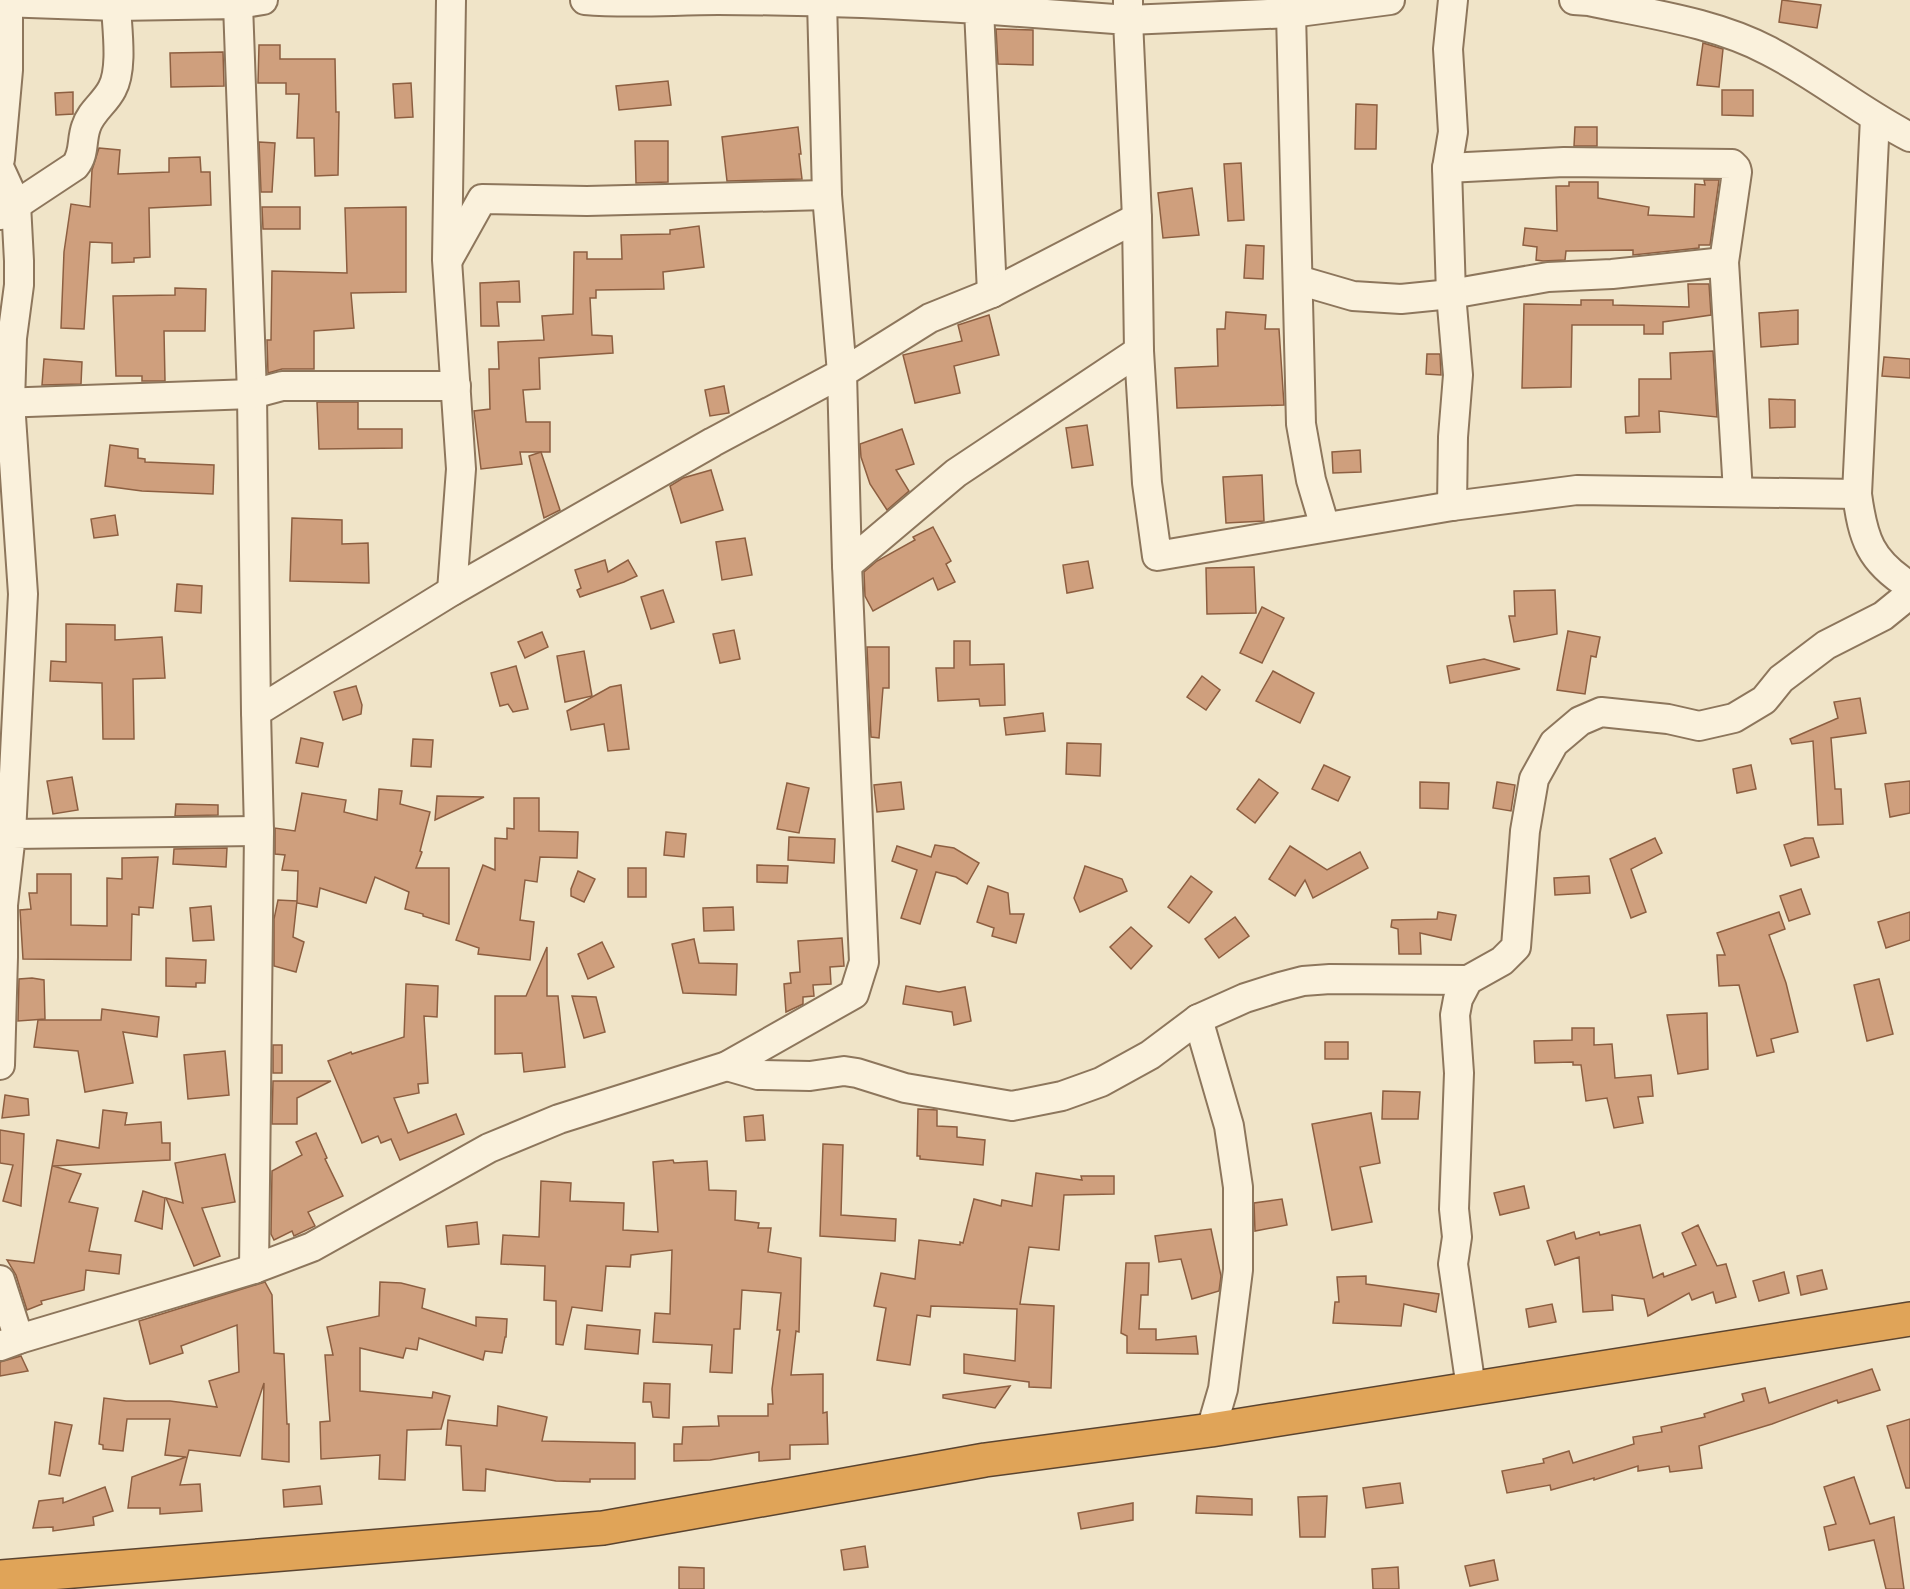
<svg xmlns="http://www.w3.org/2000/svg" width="1910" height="1589" viewBox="0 0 1910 1589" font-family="'Noto Serif',serif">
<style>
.building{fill:#cf9f7d;stroke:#8d5f41;stroke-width:1.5}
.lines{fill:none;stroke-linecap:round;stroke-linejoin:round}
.minor-casing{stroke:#8d765c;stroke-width:32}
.highway-casing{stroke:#5b4430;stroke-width:36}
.minor{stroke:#faf1dc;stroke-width:28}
.highway{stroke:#e0a458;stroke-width:33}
</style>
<rect width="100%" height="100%" fill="#f0e4c8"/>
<g class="building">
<polygon points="1782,0 1821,5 1817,28 1779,22"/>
<polygon points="996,29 1033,30 1033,65 998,64"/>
<polygon points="1703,43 1723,49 1719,87 1697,85"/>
<polygon points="259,45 280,45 280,59 335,59 336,112 339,112 338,175 315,176 314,138 297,138 299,94 286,94 286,83 258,83"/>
<polygon points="223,52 224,86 171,87 170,53"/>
<polygon points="668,81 671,105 619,110 616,86"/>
<polygon points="411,83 413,117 395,118 393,84"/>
<polygon points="1722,90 1753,90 1753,116 1722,115"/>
<polygon points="73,92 73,114 56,115 55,93"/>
<polygon points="1356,104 1377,105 1376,149 1355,149"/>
<polygon points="798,127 801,154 799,154 802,179 727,181 722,137"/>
<polygon points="1575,127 1597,127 1597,146 1574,146"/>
<polygon points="635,141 668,141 668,182 636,183"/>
<polygon points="259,142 275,143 272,192 261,192"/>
<polygon points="99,148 120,150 118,174 169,172 169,158 200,157 201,172 210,172 211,205 149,208 150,257 134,258 134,262 112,263 112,243 90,242 84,329 61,328 64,252 71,204 90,207 92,170"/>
<polygon points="1241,163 1244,220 1228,221 1224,164"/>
<polygon points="1704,180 1719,180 1710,245 1699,245 1699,248 1633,255 1633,250 1566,251 1565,260 1543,261 1536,260 1537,247 1523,245 1525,228 1557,231 1556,186 1569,186 1569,182 1598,182 1598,198 1649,207 1648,215 1694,217 1695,184 1705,185"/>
<polygon points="1192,188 1199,235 1163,238 1158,193"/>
<polygon points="262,207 300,207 300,229 263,229"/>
<polygon points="406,207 406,292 351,293 354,328 314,331 314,369 282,369 268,373 267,340 271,340 272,271 347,273 345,208"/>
<polygon points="699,226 704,267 663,272 664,289 596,290 596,298 590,298 592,335 612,336 613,353 539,358 540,389 523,390 526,422 550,422 550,452 520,452 522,464 481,469 474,411 490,409 489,369 499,369 498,342 544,340 542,316 573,314 574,252 587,252 587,259 622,259 621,235 670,234 670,230"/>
<polygon points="1246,245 1264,246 1263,279 1244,278"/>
<polygon points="519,281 520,302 497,302 499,326 481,326 480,283"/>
<polygon points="1688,284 1709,284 1711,315 1663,322 1663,334 1644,334 1644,325 1572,325 1571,387 1522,388 1524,304 1581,305 1581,300 1613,300 1613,305 1689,307"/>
<polygon points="175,288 206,289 205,331 164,331 165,381 142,381 142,376 116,376 113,296 175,295"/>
<polygon points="1798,310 1798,344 1761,347 1759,313"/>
<polygon points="1226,312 1266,315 1265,329 1279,329 1284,405 1177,408 1175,368 1218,366 1217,329 1225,329"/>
<polygon points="989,315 999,355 954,366 960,393 915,403 903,355 962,341 958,325"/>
<polygon points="1713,351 1717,417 1659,411 1660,432 1626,433 1625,417 1639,416 1639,379 1671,379 1670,353"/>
<polygon points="1427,354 1440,354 1441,375 1426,374"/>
<polygon points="1884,357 1910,359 1910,378 1882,376"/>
<polygon points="44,359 82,362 81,384 42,385"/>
<polygon points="724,386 729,413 710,416 705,390"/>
<polygon points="1769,399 1795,400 1795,427 1770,428"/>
<polygon points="317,402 358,402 358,429 402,429 402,448 319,449"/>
<polygon points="1087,425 1093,465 1072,468 1066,428"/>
<polygon points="902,429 914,464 896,470 909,491 887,510 870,484 861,457 860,444"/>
<polygon points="110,445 138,449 138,458 145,459 145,462 214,465 213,494 142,491 105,486"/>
<polygon points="1360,450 1361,472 1333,473 1332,452"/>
<polygon points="541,452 560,510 544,518 529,456"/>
<polygon points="711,470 723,510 681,523 670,486 683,478"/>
<polygon points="1262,475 1264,521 1226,523 1223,477"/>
<polygon points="115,515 118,535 94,538 91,519"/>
<polygon points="292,518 342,520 342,544 368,543 369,583 290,581"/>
<polygon points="933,527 951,561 946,564 955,582 938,590 933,578 873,611 865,596 864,572 877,561 915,540 913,537"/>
<polygon points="745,538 752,575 722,580 716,542"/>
<polygon points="605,560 608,572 628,560 637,576 624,582 580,597 577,590 581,588 575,570"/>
<polygon points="1088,561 1093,588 1067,593 1063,565"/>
<polygon points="1254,567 1256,613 1207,614 1206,568"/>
<polygon points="177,584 202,586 201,613 175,611"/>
<polygon points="663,590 674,622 651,629 641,597"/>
<polygon points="1555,590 1557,634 1514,642 1509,616 1515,616 1514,591"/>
<polygon points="1262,607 1284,618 1262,663 1240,653"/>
<polygon points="66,624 115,625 115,640 162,637 165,678 133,679 134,739 103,739 102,683 50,681 51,661 66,662"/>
<polygon points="734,630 740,659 720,663 713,634"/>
<polygon points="1568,631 1600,637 1596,657 1591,656 1585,694 1557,690"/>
<polygon points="542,632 548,647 525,658 518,642"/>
<polygon points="954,641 970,641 970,665 1004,664 1005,705 980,706 979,699 938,701 936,668 954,668"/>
<polygon points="867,647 889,647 889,688 883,688 879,738 871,737"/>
<polygon points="584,651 592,696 565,702 557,656"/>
<polygon points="1484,659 1520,669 1450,683 1447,666"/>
<polygon points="516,666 528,709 513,712 508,704 500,706 491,673"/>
<polygon points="1273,671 1314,693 1300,723 1256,701"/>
<polygon points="1202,676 1220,690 1206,710 1187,697"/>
<polygon points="621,685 629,749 608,751 604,724 571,730 567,711 610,687"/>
<polygon points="356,686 362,705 361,714 343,720 334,692"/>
<polygon points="1860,698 1866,733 1831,738 1835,789 1841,789 1843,824 1818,825 1813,741 1792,744 1790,739 1838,718 1834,702"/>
<polygon points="1043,713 1045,731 1006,735 1004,718"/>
<polygon points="301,738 323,743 318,767 296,763"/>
<polygon points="413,739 433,740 431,767 411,766"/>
<polygon points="1067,743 1101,744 1100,776 1066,774"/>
<polygon points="1324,765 1350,777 1338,801 1312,789"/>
<polygon points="1751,765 1756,789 1737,793 1733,769"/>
<polygon points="72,777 78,810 53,814 47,781"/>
<polygon points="1259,779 1278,793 1255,823 1237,809"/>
<polygon points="1910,781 1910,813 1890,817 1885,784"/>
<polygon points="901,782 904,809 877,812 874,785"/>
<polygon points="1420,782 1449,783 1448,809 1420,808"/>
<polygon points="1497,782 1515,785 1511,811 1493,808"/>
<polygon points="787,783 809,788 799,833 777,829"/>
<polygon points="379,789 402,791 400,804 430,812 420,851 422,852 416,868 449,868 449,924 423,916 423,914 405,909 409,892 375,877 366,903 320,888 317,907 297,903 297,901 293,937 304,942 296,972 274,966 274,919 278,900 297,901 298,871 282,870 285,855 275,854 275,828 295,831 302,793 346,800 344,812 377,820"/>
<polygon points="437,796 484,797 435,820"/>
<polygon points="514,798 539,798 539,831 578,832 577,858 540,857 537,882 525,880 520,920 534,922 530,960 478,954 479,948 456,940 483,865 495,870 495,838 507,839 507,828 514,829"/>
<polygon points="176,804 218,805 218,815 175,816"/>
<polygon points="666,832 686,834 684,857 664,855"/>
<polygon points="789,837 835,839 834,863 788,860"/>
<polygon points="1655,838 1662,853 1631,869 1646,912 1631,918 1610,859"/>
<polygon points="1805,838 1813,838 1819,857 1791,866 1784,845"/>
<polygon points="935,845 954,848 979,863 967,884 956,877 936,872 920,924 901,918 917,870 892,861 897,846 931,857"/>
<polygon points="1290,846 1327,870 1360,852 1368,868 1313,898 1305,880 1295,896 1269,879"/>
<polygon points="227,848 226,867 173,864 174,849"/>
<polygon points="158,857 153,908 139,907 139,915 132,914 131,960 23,959 20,910 31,909 29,893 37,893 37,874 71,874 71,925 107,926 107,878 122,879 122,858"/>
<polygon points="757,865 788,866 787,883 757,882"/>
<polygon points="1085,866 1122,879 1127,891 1080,912 1074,898"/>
<rect x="628" y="868" width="18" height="29"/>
<polygon points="578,871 595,879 584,902 571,896 571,889"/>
<polygon points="1191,876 1212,892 1189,923 1168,907"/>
<polygon points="1589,876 1590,893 1555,895 1554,878"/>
<polygon points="988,886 1008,893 1010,914 1024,914 1016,943 992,936 994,928 977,922"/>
<polygon points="1801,889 1810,914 1789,921 1780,896"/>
<polygon points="211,906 214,940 193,941 190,908"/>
<polygon points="733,907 734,930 704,931 703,908"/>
<polygon points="1438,912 1456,915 1451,940 1420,933 1421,954 1399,954 1398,929 1391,927 1392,920 1437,919"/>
<polygon points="1779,912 1785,929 1769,935 1786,983 1798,1032 1771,1039 1774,1052 1757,1056 1739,985 1719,986 1717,955 1725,955 1717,933"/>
<polygon points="1910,912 1910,940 1886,948 1878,922"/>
<polygon points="1235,917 1249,936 1219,958 1205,939"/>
<polygon points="1131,927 1152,946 1131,969 1110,947"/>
<polygon points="842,938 844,966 830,967 831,984 813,985 814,996 803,997 803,1004 786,1012 784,984 791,983 790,973 800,972 798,941"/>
<polygon points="694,939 699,963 737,964 736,995 683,993 672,944"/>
<polygon points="602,942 614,967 588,979 578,954"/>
<polygon points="547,947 547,996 558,996 565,1067 524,1072 522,1053 495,1054 495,996 526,996"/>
<polygon points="166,958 206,960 205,983 196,983 196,987 166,986"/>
<polygon points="32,978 44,980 45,1019 18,1021 19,979"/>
<polygon points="1879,979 1893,1034 1867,1041 1854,985"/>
<polygon points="406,984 438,986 437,1017 424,1016 428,1083 418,1084 419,1093 394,1098 408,1133 456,1114 464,1134 400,1160 391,1139 381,1143 378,1136 362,1143 328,1061 351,1052 352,1054 404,1037"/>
<polygon points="906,986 939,992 965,987 971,1021 954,1025 952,1012 903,1004"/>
<polygon points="572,996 596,997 605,1032 584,1038"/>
<polygon points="102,1009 159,1017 157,1037 123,1032 133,1083 85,1092 78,1051 34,1047 38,1020 101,1020"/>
<polygon points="1707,1013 1708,1069 1678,1074 1667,1015"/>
<polygon points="1572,1028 1594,1028 1594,1045 1612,1044 1615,1078 1651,1075 1653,1096 1638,1097 1643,1123 1614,1128 1607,1098 1586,1101 1581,1065 1573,1065 1573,1062 1535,1063 1534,1041 1572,1040"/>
<rect x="1325" y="1042" width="23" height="17"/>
<rect x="273" y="1045" width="9" height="28"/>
<polygon points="225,1051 229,1095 188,1099 184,1055"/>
<polygon points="273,1081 331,1081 297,1098 297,1124 272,1124"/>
<polygon points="1383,1091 1420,1092 1418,1119 1382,1119"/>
<polygon points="5,1095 28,1099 29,1115 2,1118"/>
<polygon points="918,1109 937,1110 937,1126 957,1127 957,1137 985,1140 983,1165 920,1159 920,1156 917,1156"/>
<polygon points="103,1110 127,1113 125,1125 161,1122 162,1143 170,1143 170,1160 53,1166 81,1174 69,1202 98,1208 89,1251 121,1255 119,1274 86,1270 84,1290 41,1301 42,1304 27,1310 16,1275 7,1260 34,1263 57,1140 99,1148"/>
<polygon points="1371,1113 1380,1163 1360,1167 1372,1222 1332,1230 1312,1124"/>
<polygon points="763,1115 765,1140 746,1141 744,1117"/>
<polygon points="0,1130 24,1134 21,1206 3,1201 13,1165 0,1163"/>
<polygon points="316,1133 327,1158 325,1159 343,1196 308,1212 315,1226 294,1236 292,1231 274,1240 271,1234 272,1171 302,1155 296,1142"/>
<polygon points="823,1144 843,1145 841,1215 896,1219 895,1241 820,1236"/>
<polygon points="225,1154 235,1202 202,1208 220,1256 194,1266 166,1198 183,1203 175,1163"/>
<polygon points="673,1160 674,1163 707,1161 709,1190 736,1191 735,1220 759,1223 758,1228 771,1228 768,1252 801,1258 799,1332 796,1331 791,1375 823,1374 823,1413 827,1412 828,1444 790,1445 790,1459 759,1461 759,1452 710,1460 674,1461 674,1444 682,1444 683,1427 719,1426 718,1416 768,1416 768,1404 773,1404 772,1389 780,1330 777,1330 781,1293 742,1290 740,1329 734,1329 732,1373 710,1372 712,1345 653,1342 655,1313 670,1314 672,1250 631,1255 630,1267 606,1266 602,1311 572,1307 563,1345 556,1344 556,1301 544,1300 545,1266 501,1264 503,1235 539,1237 541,1181 571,1183 570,1201 624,1203 623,1230 658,1232 653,1162"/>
<polygon points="1036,1173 1082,1180 1081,1176 1114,1176 1114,1194 1064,1195 1059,1250 1029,1247 1020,1304 1054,1306 1051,1388 1029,1387 1029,1382 964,1373 964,1354 1015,1361 1017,1309 931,1306 930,1317 917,1315 910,1365 877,1360 886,1308 874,1306 881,1273 915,1279 919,1240 960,1245 960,1242 963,1243 974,1199 1001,1206 1002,1200 1032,1206"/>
<polygon points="1524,1186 1529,1208 1500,1215 1494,1193"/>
<polygon points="143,1191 165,1198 162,1229 135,1221"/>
<polygon points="1282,1199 1287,1225 1255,1231 1254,1203"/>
<polygon points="477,1222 479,1244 448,1247 446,1226"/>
<polygon points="1640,1225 1653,1278 1663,1273 1664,1277 1696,1265 1682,1233 1698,1225 1717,1266 1726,1264 1736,1297 1716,1303 1713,1292 1692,1300 1689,1293 1648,1316 1644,1299 1612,1295 1613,1310 1583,1312 1579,1257 1555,1265 1547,1241 1574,1232 1576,1239 1599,1232 1600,1235"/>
<polygon points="1211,1229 1221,1276 1219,1291 1192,1299 1181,1259 1159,1262 1155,1236"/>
<polygon points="1126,1263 1149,1263 1148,1295 1141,1295 1139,1329 1156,1329 1156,1340 1196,1336 1198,1354 1127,1353 1127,1336 1121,1333"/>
<polygon points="1822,1270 1827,1289 1801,1295 1797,1276"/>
<polygon points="1784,1272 1789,1293 1759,1301 1753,1281"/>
<polygon points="1366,1276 1366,1284 1439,1294 1436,1312 1404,1304 1401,1326 1333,1323 1335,1302 1339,1302 1337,1277"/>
<polygon points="265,1282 272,1295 274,1353 284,1354 287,1424 289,1424 289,1462 262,1459 264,1383 240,1456 189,1450 180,1485 200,1484 202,1511 160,1514 160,1508 128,1508 132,1477 186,1457 165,1455 170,1419 127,1419 123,1451 103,1449 103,1445 99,1444 104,1398 126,1401 170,1401 217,1407 209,1381 239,1372 237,1325 181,1346 183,1353 150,1364 139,1321"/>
<polygon points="380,1282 401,1283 425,1289 422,1308 476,1326 476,1317 507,1319 506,1337 505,1337 502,1353 485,1351 483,1360 419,1338 417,1350 406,1348 403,1358 360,1348 360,1391 432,1398 433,1392 450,1396 441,1429 407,1430 405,1480 379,1479 380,1455 321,1459 320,1422 330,1421 325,1355 333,1355 327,1327 379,1316"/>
<polygon points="1552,1304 1556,1322 1529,1327 1526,1309"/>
<polygon points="587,1325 640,1330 638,1354 585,1349"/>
<polygon points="21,1356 28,1371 0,1376 0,1362"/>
<polygon points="1872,1369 1880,1390 1838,1403 1837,1400 1772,1424 1699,1446 1702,1468 1670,1472 1669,1466 1638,1471 1638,1466 1594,1480 1594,1478 1551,1490 1550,1485 1507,1493 1502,1471 1544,1463 1543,1459 1569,1451 1573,1463 1634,1444 1633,1437 1662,1432 1661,1427 1705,1417 1704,1414 1744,1401 1742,1394 1765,1388 1769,1403"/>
<polygon points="644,1383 670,1384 669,1418 653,1417 651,1402 643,1402"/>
<polygon points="1010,1386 995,1408 943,1398 943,1395"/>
<polygon points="498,1406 547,1417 542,1441 635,1443 635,1479 590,1479 590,1482 556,1481 486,1469 485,1491 463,1490 461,1446 446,1445 448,1420 497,1426"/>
<polygon points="1910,1419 1910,1488 1906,1488 1887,1426"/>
<polygon points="55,1422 72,1425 60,1476 49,1474"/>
<polygon points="1854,1477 1870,1524 1894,1517 1904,1589 1886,1589 1874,1540 1829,1550 1824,1527 1836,1524 1824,1487"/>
<polygon points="1400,1483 1403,1503 1366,1508 1363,1488"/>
<polygon points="320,1486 322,1504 284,1507 283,1490"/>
<polygon points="105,1487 113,1511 93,1517 94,1525 53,1531 53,1527 33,1528 39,1501 63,1498 63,1503"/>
<polygon points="1197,1496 1252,1499 1252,1515 1196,1513"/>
<polygon points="1327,1496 1325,1537 1300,1537 1298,1497"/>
<polygon points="1133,1503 1133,1520 1081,1529 1078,1513"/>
<polygon points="865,1546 868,1567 844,1570 841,1550"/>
<polygon points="1494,1560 1498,1580 1470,1586 1465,1566"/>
<polygon points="679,1567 704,1568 704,1589 679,1589"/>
<polygon points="1398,1567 1399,1589 1373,1589 1372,1569"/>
</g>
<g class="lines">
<g class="minor-casing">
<g id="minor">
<polyline points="451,0 447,260 461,469 452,591"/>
<path d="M585 0C630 4 673 0 718 0 805 0 892 4 979 9L992 293"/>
<polyline points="1128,0 1128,20 1291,13 1390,0"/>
<path d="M1574 0 1589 1C1649 14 1714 22 1769 51 1818 76 1861 112 1910 137"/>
<polyline points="822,1 827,195 842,373 847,565 864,962 854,994 727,1066 559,1119 489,1148 312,1247 254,1269 259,831 256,712 452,591 713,442 842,373 930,318 992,293 1137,218"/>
<polyline points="0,2 116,6 238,4 252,394 256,712"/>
<polyline points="238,4 263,0"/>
<polyline points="979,9 1128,20 1137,218 1139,351 1147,483 1157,556 1452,506 1577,490 1857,494"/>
<polyline points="1291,13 1301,424 1311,480 1325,527"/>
<path d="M1875 118 1857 494C1863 539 1870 561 1910 586"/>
<polyline points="0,159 8,70 8,2"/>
<polyline points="1447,168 1564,162 1732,164 1736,168 1737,172 1724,262"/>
<polyline points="0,169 16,204 19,261 19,285 12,338 10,402 23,594 11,834 0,833"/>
<path d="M1 215 75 166C85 154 81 141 86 127 91 111 105 103 112 89 123 69 117 29 116 6"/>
<polyline points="449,258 482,199 587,201 827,195"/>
<polyline points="1298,280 1353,296 1401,299 1451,294 1548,277 1612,274 1724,262 1738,492"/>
<polyline points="0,403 252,394 282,386 456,386"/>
<polyline points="1452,506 1453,437 1458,375 1451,294 1447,168 1453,132 1448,49 1453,0"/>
<polyline points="847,565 956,473 1139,351"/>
<polyline points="1198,1019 1229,1126 1238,1187 1238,1270 1223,1389 1211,1430"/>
<polyline points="0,1065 3,957 3,905 11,834 259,831"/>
<polyline points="727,1066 758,1075 810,1076 844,1071 857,1073 905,1088 1012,1106 1062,1096 1101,1082 1150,1055 1198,1019 1245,998 1280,987 1303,981 1330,979 1468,980"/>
<polyline points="0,1280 19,1339"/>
<polyline points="0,1346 19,1339 254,1269"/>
<polyline points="1471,1388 1453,1264 1457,1237 1454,1209 1459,1073 1455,1015 1458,999 1468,980 1502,961 1516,947 1525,831 1534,779 1554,743 1580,721 1601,712 1668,719 1699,726 1734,718 1764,700 1781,679 1826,645 1883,616 1910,594"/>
</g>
</g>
<g class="highway-casing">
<polyline id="highway" points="0,1577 603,1528 985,1460 1211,1430 1910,1319"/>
</g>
<use href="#minor" class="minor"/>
<use href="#highway" class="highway"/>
</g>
</svg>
